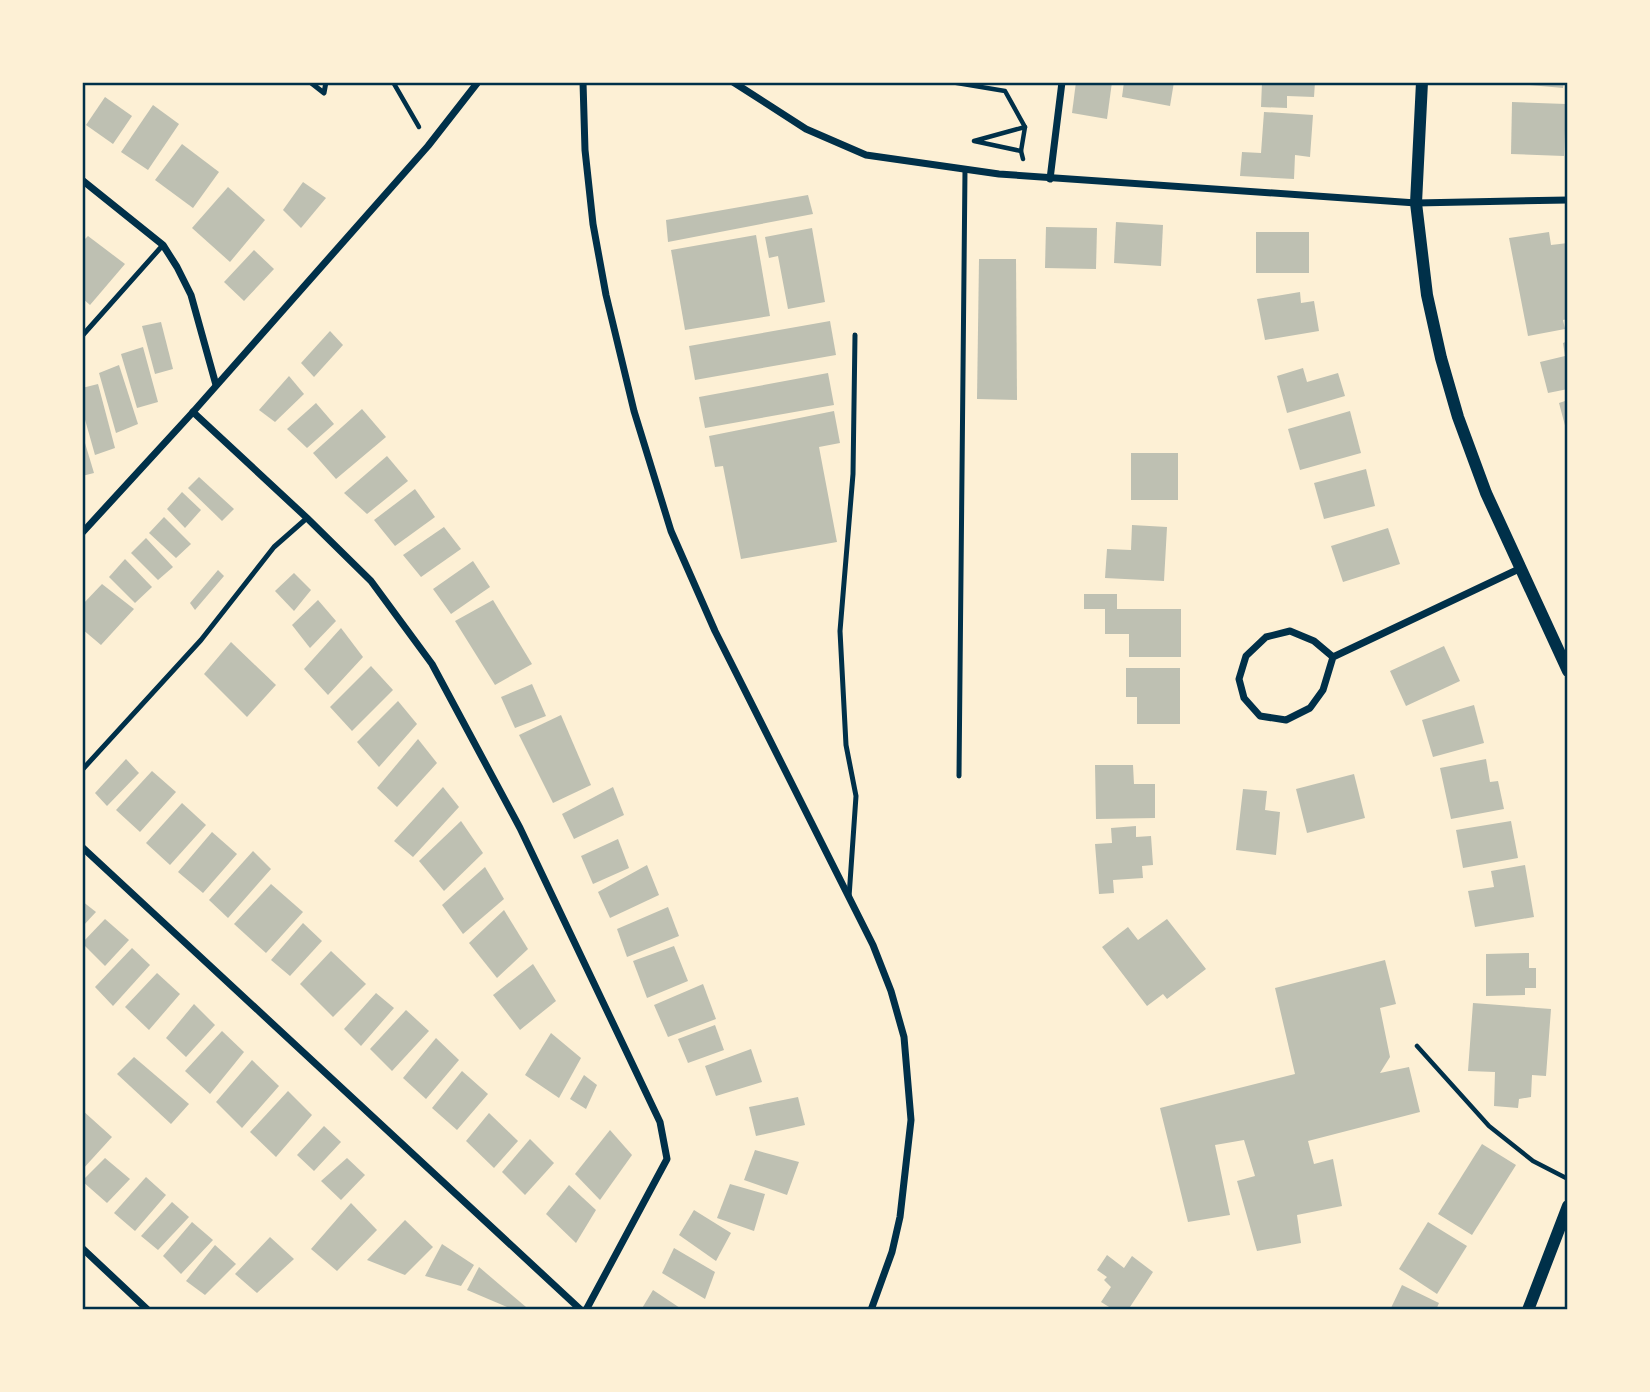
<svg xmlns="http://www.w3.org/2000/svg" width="1650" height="1392" viewBox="0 0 1650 1392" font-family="'Space Grotesk',sans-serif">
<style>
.building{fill:#bec0b2}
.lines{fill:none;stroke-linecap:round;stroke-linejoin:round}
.path{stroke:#003049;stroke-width:4.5}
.service{stroke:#003049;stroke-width:5}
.minor{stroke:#003049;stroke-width:7}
.tertiary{stroke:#003049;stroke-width:12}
.neatline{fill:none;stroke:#003049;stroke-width:2.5}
</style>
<rect width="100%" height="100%" fill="#fdf0d5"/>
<g class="building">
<polygon points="1076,82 1112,82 1107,119 1072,113"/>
<polygon points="1124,82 1174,82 1170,106 1122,97"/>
<polygon points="1262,82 1315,82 1314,97 1287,96 1287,108 1261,107"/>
<polygon points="1517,82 1564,82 1563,88 1517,84"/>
<polygon points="105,97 132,116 113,144 86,125"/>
<polygon points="1512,102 1566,104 1564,156 1511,154"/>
<polygon points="153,105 179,124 148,170 121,152"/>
<polygon points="1264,112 1313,115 1310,157 1295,155 1294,179 1240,176 1242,152 1261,153"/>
<polygon points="182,144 219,172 193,208 155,180"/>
<polygon points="303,182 326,198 301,228 283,210"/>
<polygon points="228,187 265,220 230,262 192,228"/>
<polygon points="808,195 813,214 668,242 666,220"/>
<polygon points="1116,222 1163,225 1161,266 1114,263"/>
<polygon points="1046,227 1097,228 1096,269 1045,268"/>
<polygon points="812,228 825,302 788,309 778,256 769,258 765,237"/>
<rect x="1256" y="232" width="53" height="41"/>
<polygon points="1549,232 1551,245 1568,243 1568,319 1563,320 1565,329 1528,336 1509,238"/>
<polygon points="756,235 770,316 685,330 671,250"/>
<polygon points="88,236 125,264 90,305 82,298 82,242"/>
<polygon points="254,250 274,269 244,301 224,282"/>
<polygon points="979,259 1016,259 1017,400 977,399"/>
<polygon points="1300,292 1301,303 1314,301 1319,331 1265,340 1257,299"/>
<polygon points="830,321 836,355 695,380 689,346"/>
<polygon points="161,322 173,369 155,374 142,326"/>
<polygon points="330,331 343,345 314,377 301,363"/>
<polygon points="1568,341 1568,389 1548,393 1540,362 1565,356 1563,343"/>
<polygon points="143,347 158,402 137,408 121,354"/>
<polygon points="119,365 138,424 116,433 99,373"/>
<polygon points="1303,368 1307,382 1338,373 1345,396 1287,413 1277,376"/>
<polygon points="828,373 834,405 705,428 699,397"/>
<polygon points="289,376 304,394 275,422 259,410"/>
<polygon points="98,384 115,448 95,455 82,409 82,388"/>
<polygon points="1568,400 1568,433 1567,433 1559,403"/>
<polygon points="316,403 334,424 307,448 287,429"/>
<polygon points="362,409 386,437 336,479 313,453"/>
<polygon points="834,411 840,443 819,447 837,542 741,559 723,466 715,467 709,436"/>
<polygon points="1350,411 1361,453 1300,470 1288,429"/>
<polygon points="82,433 94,473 82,476"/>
<rect x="1131" y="453" width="47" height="47"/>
<polygon points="387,456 408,481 367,514 344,493"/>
<polygon points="1366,469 1375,506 1324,519 1314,483"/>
<polygon points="199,477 234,509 222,521 188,488"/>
<polygon points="415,489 435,517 395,546 374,520"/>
<polygon points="182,492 201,510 185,528 167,509"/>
<polygon points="164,517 191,544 176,558 149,533"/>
<polygon points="1132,525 1167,527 1164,581 1105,578 1107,549 1131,550"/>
<polygon points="444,527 461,549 421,577 403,555"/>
<polygon points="1388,528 1400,564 1343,582 1331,546"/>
<polygon points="146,538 173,567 158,580 131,553"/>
<polygon points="125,559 152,587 135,603 109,577"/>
<polygon points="473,561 490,587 451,614 433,589"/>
<polygon points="218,570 224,576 195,610 190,603"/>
<polygon points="294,573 311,590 294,611 275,591"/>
<polygon points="102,584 134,609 101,645 82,629 82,605"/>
<polygon points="1084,594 1117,594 1117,609 1181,609 1181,657 1129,657 1129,634 1105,634 1105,609 1084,609"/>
<polygon points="318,600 336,621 310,648 292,625"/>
<polygon points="493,600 532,664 495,685 455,621"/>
<polygon points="341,628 363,657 328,695 304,669"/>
<polygon points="231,642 276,685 247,717 204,674"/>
<polygon points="1444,646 1460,681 1406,706 1390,671"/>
<polygon points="371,666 393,690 352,731 330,707"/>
<polygon points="1126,668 1180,668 1180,724 1137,724 1137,697 1126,697"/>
<polygon points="532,684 546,716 515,728 501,697"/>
<polygon points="398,701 417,724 379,767 357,742"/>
<polygon points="1474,705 1484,743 1433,757 1422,720"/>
<polygon points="561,715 591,785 553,803 519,735"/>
<polygon points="418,739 437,763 397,807 377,788"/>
<polygon points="126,759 139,773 107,806 95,793"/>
<polygon points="1486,759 1490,782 1498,781 1504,809 1451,819 1440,768"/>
<polygon points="1095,765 1133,765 1134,784 1155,784 1155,818 1096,819"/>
<polygon points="152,771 176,792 140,832 116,810"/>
<polygon points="1354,774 1365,818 1307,833 1296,789"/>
<polygon points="443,787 459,807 413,857 394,841"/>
<polygon points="613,787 624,815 574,839 562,814"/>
<polygon points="1243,789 1267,791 1265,810 1280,812 1276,855 1236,850"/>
<polygon points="182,803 206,825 170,865 146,843"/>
<polygon points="461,821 483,853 444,891 419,861"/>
<polygon points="1511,821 1518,858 1463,868 1456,830"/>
<polygon points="1136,826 1136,837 1151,836 1153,865 1142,866 1143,878 1113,880 1114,893 1099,894 1095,844 1112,843 1111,828"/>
<polygon points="212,832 237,854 203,893 178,872"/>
<polygon points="618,839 629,868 593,884 581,856"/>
<polygon points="253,851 271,869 228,918 209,900"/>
<polygon points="647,865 659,895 610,918 598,892"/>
<polygon points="1525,865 1534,917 1475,927 1468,891 1494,887 1491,871"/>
<polygon points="485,867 504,899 463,934 442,905"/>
<polygon points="271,884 303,912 266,953 234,924"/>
<polygon points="82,901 96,912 82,927"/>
<polygon points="668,907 679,936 627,957 617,929"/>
<polygon points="504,910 528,949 497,978 469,943"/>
<polygon points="105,919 129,940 105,966 82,943"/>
<polygon points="1167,919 1206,969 1167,999 1163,994 1147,1006 1102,947 1128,927 1138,940"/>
<polygon points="303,923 322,941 290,976 271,960"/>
<polygon points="674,946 688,981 647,998 633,961"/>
<polygon points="132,948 150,965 113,1006 95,987"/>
<polygon points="331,951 366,984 333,1017 300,984"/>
<polygon points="1529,953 1529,968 1536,968 1536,988 1525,988 1525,995 1486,996 1486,954"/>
<polygon points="1385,960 1396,1004 1380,1008 1390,1057 1380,1073 1409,1067 1420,1112 1308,1141 1314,1164 1333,1159 1342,1206 1297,1215 1301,1243 1257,1251 1237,1181 1255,1176 1244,1140 1215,1145 1230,1215 1188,1222 1160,1108 1295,1074 1275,988"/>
<polygon points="533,964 556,1001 520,1030 493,995"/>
<polygon points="157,973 180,994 149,1030 125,1007"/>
<polygon points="703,984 716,1019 668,1037 654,1005"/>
<polygon points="376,993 394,1008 361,1046 344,1029"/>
<polygon points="1473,1003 1551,1009 1546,1076 1532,1075 1531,1097 1519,1099 1518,1108 1494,1106 1495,1072 1468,1071"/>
<polygon points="194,1004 215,1025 186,1057 166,1038"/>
<polygon points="406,1010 429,1031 392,1071 370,1049"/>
<polygon points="715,1025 724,1050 688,1063 678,1039"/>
<polygon points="222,1031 244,1052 210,1094 185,1071"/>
<polygon points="551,1033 581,1058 559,1098 525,1075"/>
<polygon points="436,1038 459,1060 426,1099 403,1078"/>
<polygon points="751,1049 762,1082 716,1096 705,1066"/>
<polygon points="134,1057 189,1104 171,1124 117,1074"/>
<polygon points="252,1060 279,1086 242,1128 216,1102"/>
<polygon points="462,1071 488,1094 457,1130 432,1108"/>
<polygon points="584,1075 597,1085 586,1109 570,1099"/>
<polygon points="288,1091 312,1115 276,1157 250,1132"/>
<polygon points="798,1097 805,1125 756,1136 749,1107"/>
<polygon points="82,1110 112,1137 82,1170"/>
<polygon points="489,1113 518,1141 494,1168 466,1141"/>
<polygon points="324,1126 341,1142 314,1171 297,1155"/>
<polygon points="610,1130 632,1155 600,1200 575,1174"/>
<polygon points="530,1139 554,1163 525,1195 502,1172"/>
<polygon points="1482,1144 1516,1165 1472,1235 1438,1214"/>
<polygon points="755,1150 799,1162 787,1195 744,1180"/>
<polygon points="105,1158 130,1179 107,1203 82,1181"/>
<polygon points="347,1158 365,1175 341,1200 321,1181"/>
<polygon points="146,1177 166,1195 135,1231 114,1213"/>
<polygon points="730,1184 765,1194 754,1231 717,1218"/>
<polygon points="569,1185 596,1210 576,1243 546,1214"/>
<polygon points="172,1202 189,1217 158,1250 141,1236"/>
<polygon points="351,1203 377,1230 337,1271 311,1249"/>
<polygon points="694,1210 731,1233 716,1261 679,1235"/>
<polygon points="405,1220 433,1247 405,1275 367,1260"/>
<polygon points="192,1222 213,1240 181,1274 163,1256"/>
<polygon points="1428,1222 1467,1246 1437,1294 1399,1269"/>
<polygon points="270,1237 294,1259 257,1293 235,1274"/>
<polygon points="442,1244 474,1265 461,1286 425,1276"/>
<polygon points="215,1245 236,1264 205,1295 186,1281"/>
<polygon points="674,1248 715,1272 705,1299 662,1273"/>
<polygon points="1107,1255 1124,1268 1132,1256 1153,1272 1128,1310 1114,1310 1101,1302 1111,1287 1104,1280 1107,1277 1097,1270"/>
<polygon points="479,1267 526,1307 524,1310 514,1310 467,1290"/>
<polygon points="1402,1285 1439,1303 1436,1310 1390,1310"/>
<polygon points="653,1290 683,1310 641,1310"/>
</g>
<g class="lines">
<g class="path">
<polyline points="393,82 419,127"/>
<polyline points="951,82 1005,91 1025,127 1021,151"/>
<polyline points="1023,159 1021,151 974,141 1025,127"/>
<polyline points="1417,1046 1489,1126 1533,1161 1568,1179"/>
</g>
<g class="service">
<polyline points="310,82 324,93 326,82"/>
<polyline points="82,336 163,245"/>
<polyline points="82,770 201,640 274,547 307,518"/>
<polyline points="959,776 965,170"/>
<polyline points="849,897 856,796 846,745 840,631 853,474 855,335"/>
</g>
<g class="minor">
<polyline points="583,82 585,150 593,224 606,295 634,411 671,531 715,631 873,945 891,991 904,1037 911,1120 900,1217 892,1252 871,1310"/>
<polyline points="733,82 806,129 866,155 999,174 1416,203 1568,200"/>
<polyline points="1050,179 1062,82"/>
<polyline points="82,180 163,245 177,267 191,295 216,385"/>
<polyline points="193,412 307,518 371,581 432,664 520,828 660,1122 667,1159 586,1310"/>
<polyline points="82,533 193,412 428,146 478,82"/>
<polyline points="1333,657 1314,641 1290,631 1266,637 1246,656 1239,679 1244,698 1260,716 1286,720 1310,708 1323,690 1333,657 1521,568"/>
<polyline points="82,847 581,1310"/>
<polyline points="82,1248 148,1310"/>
</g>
<g class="tertiary">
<polyline points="1422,82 1416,203 1427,295 1441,358 1458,417 1486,493 1568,671"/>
<polyline points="1528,1310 1568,1206"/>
</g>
</g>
<rect width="1650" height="1392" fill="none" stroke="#fdf0d5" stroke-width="168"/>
<rect x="84" y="84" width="1482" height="1224" class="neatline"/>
</svg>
